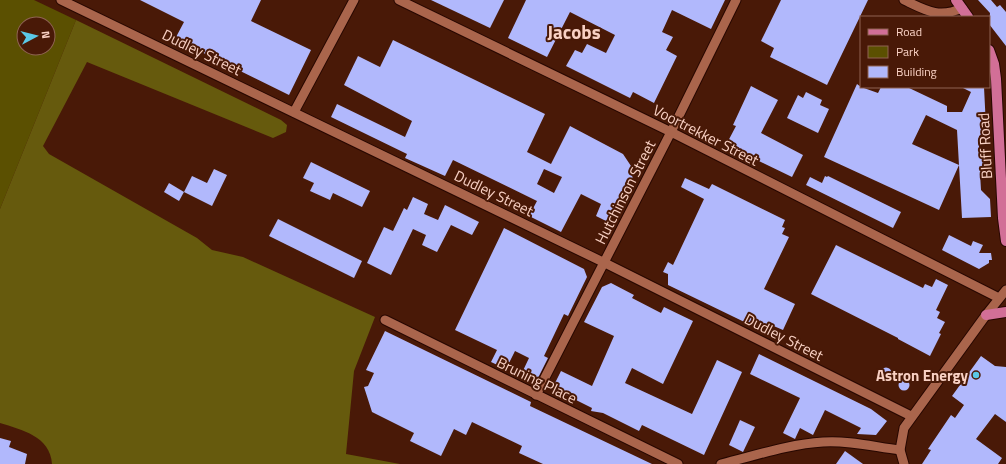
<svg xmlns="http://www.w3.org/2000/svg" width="1006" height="464" viewBox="0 0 1006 464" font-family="'Titillium Web',sans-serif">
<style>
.green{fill:#5b5001;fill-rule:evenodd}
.forest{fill:#665a0d}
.building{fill:#b1b8fc;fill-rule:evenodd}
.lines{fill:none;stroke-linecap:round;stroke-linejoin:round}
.minor-casing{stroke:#270700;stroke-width:11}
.major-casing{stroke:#270700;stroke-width:12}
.minor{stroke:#aa654c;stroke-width:9}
.major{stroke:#d26f97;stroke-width:10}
.poi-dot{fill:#5bc8e7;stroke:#491907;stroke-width:1.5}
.labels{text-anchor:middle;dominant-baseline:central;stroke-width:4;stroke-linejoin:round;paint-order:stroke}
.street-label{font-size:15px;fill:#f9d1c4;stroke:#491907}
.poi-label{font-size:15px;font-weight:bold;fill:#f9d1c4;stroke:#491907;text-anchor:end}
.district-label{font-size:19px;font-weight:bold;fill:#f9d1c4;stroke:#491907}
</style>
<rect width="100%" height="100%" fill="#491907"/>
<path class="green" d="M0 0H34L76 20 0 209ZM24 24H48V48H24Z"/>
<path class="forest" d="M76 20 281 120 287 125 286 132 273 138 87 62 43 146 49 154 197 238 212 250 243 257 375 317 354 371 346 454 400 464H52C50 436 22 430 0 423V209Z"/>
<g class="building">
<polygon points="140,0 261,0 251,21 311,50 289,95 175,39 184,22"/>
<polygon points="431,0 504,0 490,28"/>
<polygon points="526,0 725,0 711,29 672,10 662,32 673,37 666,50 677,56 654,103 633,92 630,98 566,66 575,50 582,53 587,44 606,53 615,35 570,12 547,57 508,38"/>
<polygon points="781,0 868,0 827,85 770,57 774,48 761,41"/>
<polygon points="978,0 991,0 997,7 1000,5 1006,12 1006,46 989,24 990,13"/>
<path d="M393 40 545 114 527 152 551 164 570 126 623 154 631 166 633 182 632 188 616 218 611 216 608 222 596 216 601 204 581 194 561 232 529 216 537 201 453 160 445 176 405 158 407 154 331 117 337 104 405 137 412 121 344 85 358 56 380 67ZM544 169 562 177 554 193 537 184Z"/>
<polygon points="857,84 861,87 878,93 881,87 907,87 947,106 947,112 962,112 971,92 961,87 984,87 986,127 983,133 979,136 979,155 986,159 988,164 987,167 980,173 981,190 990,199 991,217 962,218 957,130 926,115 912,144 959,165 939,210 824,157"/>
<polygon points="751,86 778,100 761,133 803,155 792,177 726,145 736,126 733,125"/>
<polygon points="806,92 822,100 820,105 829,109 818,133 787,118 798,95 803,98"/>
<polygon points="311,162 370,191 362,207 333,193 330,200 310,191 314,183 303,178"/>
<polygon points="214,169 227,175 212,206 184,192 192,176 207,183"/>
<polygon points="825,176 827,177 828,176 901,212 893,228 806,185 810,177 822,183"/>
<polygon points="685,178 709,189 712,184 785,220 782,227 785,228 782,234 789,237 764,289 795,304 783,330 769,324 765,332 668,285 668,274 663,272 668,262 673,265 704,199 681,187"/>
<polygon points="169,183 184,192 179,201 164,192"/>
<polygon points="413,197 428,204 424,214 438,220 445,205 479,222 472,235 451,225 437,252 422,245 426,235 413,229 391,275 367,263 384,227 393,231 404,208 407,210"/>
<polygon points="278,219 362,261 354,278 269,236"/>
<polygon points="504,228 584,269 587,277 568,316 564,314 544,356 548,358 538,378 529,382 520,377 529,358 515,351 506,369 491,362 497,350 455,330"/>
<polygon points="949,235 971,246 973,241 983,245 979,253 991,253 992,260 989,260 989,263 979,269 942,250"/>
<polygon points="836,245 923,288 925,284 932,287 936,279 948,285 936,310 940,312 937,318 945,322 939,333 941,334 930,356 898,339 898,338 811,294"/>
<polygon points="611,283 634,295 632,298 661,313 664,307 693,321 663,384 632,368 625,383 692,414 717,360 742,372 704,455 642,425 639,431 603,413 591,411 592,408 556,390 558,387 554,385 561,371 592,386 614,336 584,322 602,287"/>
<polygon points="385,331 531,402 530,406 652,464 543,464 519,453 522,446 472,422 466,435 454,429 441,456 410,441 414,433 372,412 364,387 368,386 374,373 366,370"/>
<polygon points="759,354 871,409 887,421 876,435 857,434 861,428 825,410 813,435 800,428 795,439 783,433 800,398 750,374"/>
<polygon points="981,356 995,366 1006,367 1006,422 995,414 976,439 1002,458 998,464 922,464 931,450 928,449 951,415 955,418 964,405 952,396"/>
<circle cx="886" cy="373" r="5.5"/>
<circle cx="904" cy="385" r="5.5"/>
<polygon points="740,420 755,427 743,452 729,445"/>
<polygon points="0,438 11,441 9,447 27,454 25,464 0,464"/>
<polygon points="845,451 863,464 836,464"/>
</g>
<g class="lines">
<g class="minor-casing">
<g id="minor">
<polyline points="61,0 605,263 911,416"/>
<polyline points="399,0 671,132 999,298"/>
<path d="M904 0C925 10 939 19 962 8"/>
<polyline points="294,112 354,0"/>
<polyline points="385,320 678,464"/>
<polyline points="536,395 671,132 736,0"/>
<path d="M721 464C754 456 789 444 823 442 848 440 875 447 900 450"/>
<polyline points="904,464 900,450 904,428 986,315 1006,290"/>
</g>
</g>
<g class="major-casing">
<g id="major">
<polyline points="956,0 968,17"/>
<polyline points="989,50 994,64 996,79 1003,218 1006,241"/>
<polyline points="986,315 1006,312"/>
</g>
</g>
<use href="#minor" class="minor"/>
<use href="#major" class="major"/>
</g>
<circle class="poi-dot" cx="976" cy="375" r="4"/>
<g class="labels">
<g class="street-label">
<text transform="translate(202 52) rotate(26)">Dudley Street</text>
<text transform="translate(706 135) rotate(27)">Voortrekker Street</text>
<text transform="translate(985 146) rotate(-93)">Bluff Road</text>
<text transform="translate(625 192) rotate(-63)">Hutchinson Street</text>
<text transform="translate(494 193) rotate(26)">Dudley Street</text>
<text transform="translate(784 337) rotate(27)">Dudley Street</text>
<text transform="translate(537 380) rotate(26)">Bruning Place</text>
</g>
<g class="poi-label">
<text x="968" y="375">Astron Energy</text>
</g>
<g class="district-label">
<text x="574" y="31">Jacobs</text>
</g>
</g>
<rect x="860" y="16" width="130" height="72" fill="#491907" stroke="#8f6353"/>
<rect x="868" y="29" width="20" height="6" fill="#d26f97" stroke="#8f6353"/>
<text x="896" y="36" font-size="12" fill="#f9d1c4">Road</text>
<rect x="868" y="46" width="20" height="12" fill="#5b5001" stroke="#8f6353"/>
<text x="896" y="56" font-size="12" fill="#f9d1c4">Park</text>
<rect x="868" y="66" width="20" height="12" fill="#b1b8fc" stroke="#8f6353"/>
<text x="896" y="76" font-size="12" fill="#f9d1c4">Building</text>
<g transform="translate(36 36) rotate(83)"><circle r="19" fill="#491907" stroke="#8f6353"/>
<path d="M0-3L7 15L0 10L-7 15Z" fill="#5bc8e7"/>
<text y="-6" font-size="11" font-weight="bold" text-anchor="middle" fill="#f9d1c4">N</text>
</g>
</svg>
